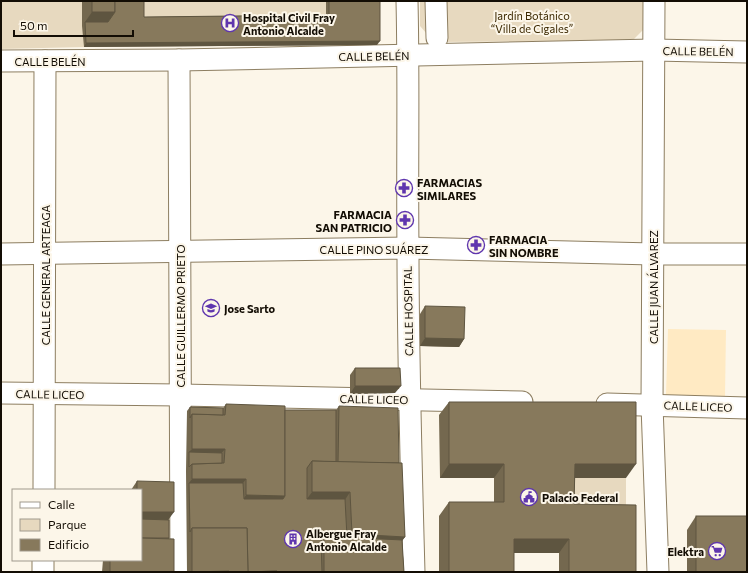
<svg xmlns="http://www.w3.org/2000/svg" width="748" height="573" viewBox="0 0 748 573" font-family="Commissioner,sans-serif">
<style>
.built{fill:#ffeac3}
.green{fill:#e7d9bf}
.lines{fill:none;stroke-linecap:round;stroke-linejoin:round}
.minor-casing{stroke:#8d7e61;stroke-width:23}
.minor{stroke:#fff;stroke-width:21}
.wall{fill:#74684f}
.shaded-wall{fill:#5e5540}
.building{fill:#87795c;stroke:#5e5540}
.labels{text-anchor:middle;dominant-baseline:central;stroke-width:4;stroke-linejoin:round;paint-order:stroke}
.park-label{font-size:11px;fill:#3b2800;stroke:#fcf6e9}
.poi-label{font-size:11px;font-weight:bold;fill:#130d04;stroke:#fcf6e9;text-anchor:start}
.street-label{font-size:11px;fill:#130d04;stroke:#fcf6e9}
</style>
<rect width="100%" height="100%" fill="#fcf6e9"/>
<polygon class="built" points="668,329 726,330 725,396 666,395"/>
<g class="green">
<polygon points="1,1 83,1 84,47 1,49"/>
<polygon points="141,1 326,1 326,19 141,21"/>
<polygon points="420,1 644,1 644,29 632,41 434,42 420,26"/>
<polygon points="565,478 626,478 626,519 565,518"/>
</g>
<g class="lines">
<g class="minor-casing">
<g id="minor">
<path d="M407 1C409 84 407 166 408 249 408 357 411 464 414 572"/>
<polyline points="436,1 437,38"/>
<polyline points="654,1 652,405 658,572"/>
<polyline points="179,60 181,572"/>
<polyline points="1,61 179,60 654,50 747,52"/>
<polyline points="1,254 408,248 653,254 747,254"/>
<polyline points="1,393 180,395 522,402"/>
<polyline points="607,404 747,408"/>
<polyline points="44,490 45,61"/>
<polyline points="43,572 43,560"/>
</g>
</g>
<use href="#minor" class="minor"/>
</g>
<g class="wall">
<polygon points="82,1 144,1 144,17 326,15 326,1 380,1 377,45 84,47 82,26"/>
<polygon points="425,306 464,339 459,347 420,346 420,314"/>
<polygon points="355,368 395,393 350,394 350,375"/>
<polygon points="449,402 626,478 575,478 574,504 636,572 559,572 559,553 514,553 514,572 439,572 439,516 449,502 494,502 494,478 440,478 439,415"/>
<polygon points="226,404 285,410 336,410 339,406 399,463 405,537 402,540 404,572 187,572 186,471 187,411 190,407 223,408"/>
<polygon points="137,481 169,520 169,538 174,572 102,572 103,560 141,560 141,490 131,490"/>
<polygon points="696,516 747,572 687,572 687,530"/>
</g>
<g class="shaded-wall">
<polygon points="92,12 115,12 105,26 85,22"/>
<polygon points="380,41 377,45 84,47 86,43"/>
<polygon points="425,338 464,339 459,347 420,346"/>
<polygon points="355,386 401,386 395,393 350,394"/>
<polygon points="192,449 225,449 219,456 189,452"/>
<polygon points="449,464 504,464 494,478 440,478"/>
<polygon points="575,464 636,464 626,478 565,478"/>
<polygon points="192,479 246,479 241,486 189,483"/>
<polygon points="312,492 350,492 343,503 304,503"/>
<polygon points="246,495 285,496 280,503 241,503"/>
<polygon points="141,512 174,512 166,523 141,523"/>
<polygon points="352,534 405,537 397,548 347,541"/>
<polygon points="514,539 569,539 559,553 504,553"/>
<polygon points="229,571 228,572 192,572"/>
</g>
<g class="building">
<rect x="92" y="1" width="23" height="11"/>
<polygon points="115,1 144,1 144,17 329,15 329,1 380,1 380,41 86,43 85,22 108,22 115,12"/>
<polygon points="425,306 465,307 464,339 425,338"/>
<polygon points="355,368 400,368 401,386 355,386"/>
<polygon points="449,402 636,402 636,464 575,464 574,504 636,505 636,572 569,572 569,539 514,539 514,572 449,572 449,502 504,502 504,464 449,464"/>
<polygon points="226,404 285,406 285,496 246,495 246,479 192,479 192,464 224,463 225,449 192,449 192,414 225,415"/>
<polygon points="339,406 398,408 399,463 338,462"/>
<polygon points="190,407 223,408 223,415 192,414 190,418"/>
<polygon points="285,410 336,410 336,462 312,461 307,468 307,499 345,499 347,537 324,536 321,540 322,572 277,572 277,571 248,572 247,528 192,528 190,532 189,483 243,483 244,499 283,499 285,496"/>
<polygon points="189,452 222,453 222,463 192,464 189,467"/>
<polygon points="312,461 402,463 405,537 352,534 350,492 312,492"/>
<polygon points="137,481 174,482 174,512 141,512 141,490 137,490"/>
<rect x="696" y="516" width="51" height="56"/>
<polygon points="141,519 169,520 169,538 141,538"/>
<polygon points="192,528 247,528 248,572 277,571 277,572 229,572 229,571 192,572"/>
<polygon points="324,536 402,540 404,572 324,572"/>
<polygon points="141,538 174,539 174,572 110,572 110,560 141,560"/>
</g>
<defs>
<g id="hospital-ring" transform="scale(0.9)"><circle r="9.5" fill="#fcf6e9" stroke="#5f36ae" stroke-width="1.5"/><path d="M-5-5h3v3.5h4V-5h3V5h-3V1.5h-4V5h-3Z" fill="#5f36ae"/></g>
<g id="pharmacy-ring" transform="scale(0.9)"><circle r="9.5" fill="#fcf6e9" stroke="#5f36ae" stroke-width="1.5"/><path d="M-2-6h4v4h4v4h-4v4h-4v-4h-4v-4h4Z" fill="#5f36ae"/></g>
<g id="school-ring" transform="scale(0.9)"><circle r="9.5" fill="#fcf6e9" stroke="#5f36ae" stroke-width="1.5"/><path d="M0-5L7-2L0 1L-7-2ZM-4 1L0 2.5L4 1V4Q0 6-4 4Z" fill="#5f36ae"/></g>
<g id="civic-ring" transform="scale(0.9)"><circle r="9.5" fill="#fcf6e9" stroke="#5f36ae" stroke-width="1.5"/><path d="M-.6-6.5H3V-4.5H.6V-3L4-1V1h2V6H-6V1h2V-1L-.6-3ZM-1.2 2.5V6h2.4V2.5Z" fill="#5f36ae"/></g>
<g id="building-ring" transform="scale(0.9)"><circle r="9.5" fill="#fcf6e9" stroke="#5f36ae" stroke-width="1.5"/><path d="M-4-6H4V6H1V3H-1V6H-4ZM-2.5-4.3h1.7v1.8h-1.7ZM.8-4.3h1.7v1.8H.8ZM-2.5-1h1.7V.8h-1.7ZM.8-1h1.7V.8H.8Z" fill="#5f36ae"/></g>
<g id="supermarket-ring" transform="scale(0.9)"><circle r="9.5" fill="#fcf6e9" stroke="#5f36ae" stroke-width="1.5"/><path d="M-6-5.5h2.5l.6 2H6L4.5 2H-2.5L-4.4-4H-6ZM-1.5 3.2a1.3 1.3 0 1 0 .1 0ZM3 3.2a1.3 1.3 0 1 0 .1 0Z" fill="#5f36ae"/></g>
</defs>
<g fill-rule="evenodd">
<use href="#hospital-ring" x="230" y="23"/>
<use href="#pharmacy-ring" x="404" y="188"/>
<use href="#pharmacy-ring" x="405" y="220"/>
<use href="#pharmacy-ring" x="476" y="245"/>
<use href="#school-ring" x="211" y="308"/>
<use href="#civic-ring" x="529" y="497"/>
<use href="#building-ring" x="293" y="539"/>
<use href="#supermarket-ring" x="717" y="551"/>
</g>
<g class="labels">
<g class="park-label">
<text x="532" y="15">Jardín Botánico<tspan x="532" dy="13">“Villa de Cigales”</tspan></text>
</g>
<g class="poi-label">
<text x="243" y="17">Hospital Civil Fray<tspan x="243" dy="13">Antonio Alcalde</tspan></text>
<text x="417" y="182">FARMACIAS<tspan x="417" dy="13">SIMILARES</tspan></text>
<text x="392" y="214" text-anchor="end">FARMACIA<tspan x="392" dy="13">SAN PATRICIO</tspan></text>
<text x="489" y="239">FARMACIA<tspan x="489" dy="13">SIN NOMBRE</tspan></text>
<text x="224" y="308">Jose Sarto</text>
<text x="542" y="497">Palacio Federal</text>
<text x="306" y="533">Albergue Fray<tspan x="306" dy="13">Antonio Alcalde</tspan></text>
<text x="704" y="551" text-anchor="end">Elektra</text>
</g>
<g class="street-label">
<text transform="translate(698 51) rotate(1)">CALLE BELÉN</text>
<text transform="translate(374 56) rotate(-1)">CALLE BELÉN</text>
<text x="50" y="61">CALLE BELÉN</text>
<text x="374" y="249">CALLE PINO SUÁREZ</text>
<text transform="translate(45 275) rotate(-90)">CALLE GENERAL ARTEAGA</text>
<text transform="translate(653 287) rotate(-90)">CALLE JUAN ÁLVAREZ</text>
<text transform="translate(408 311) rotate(-91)">CALLE HOSPITAL</text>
<text transform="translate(180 316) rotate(-90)">CALLE GUILLERMO PRIETO</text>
<text transform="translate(50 394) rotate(1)">CALLE LICEO</text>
<text transform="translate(374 399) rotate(1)">CALLE LICEO</text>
<text transform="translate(698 406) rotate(2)">CALLE LICEO</text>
</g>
</g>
<rect width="748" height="573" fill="none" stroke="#130d04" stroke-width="4"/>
<rect x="12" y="489" width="130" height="72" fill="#fcf6e9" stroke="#9f998d"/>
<rect x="20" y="502" width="20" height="6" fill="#ffffff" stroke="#9f998d"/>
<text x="48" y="509" font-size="12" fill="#130d04">Calle</text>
<rect x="20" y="519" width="20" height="12" fill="#e7d9bf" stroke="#9f998d"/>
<text x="48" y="529" font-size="12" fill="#130d04">Parque</text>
<rect x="20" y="539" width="20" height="12" fill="#87795c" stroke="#9f998d"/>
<text x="48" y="549" font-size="12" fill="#130d04">Edificio</text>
<path d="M14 30v6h119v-6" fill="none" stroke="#130d04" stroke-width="2"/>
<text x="20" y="30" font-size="12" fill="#130d04" stroke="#fcf6e9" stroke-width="3" paint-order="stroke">50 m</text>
</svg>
